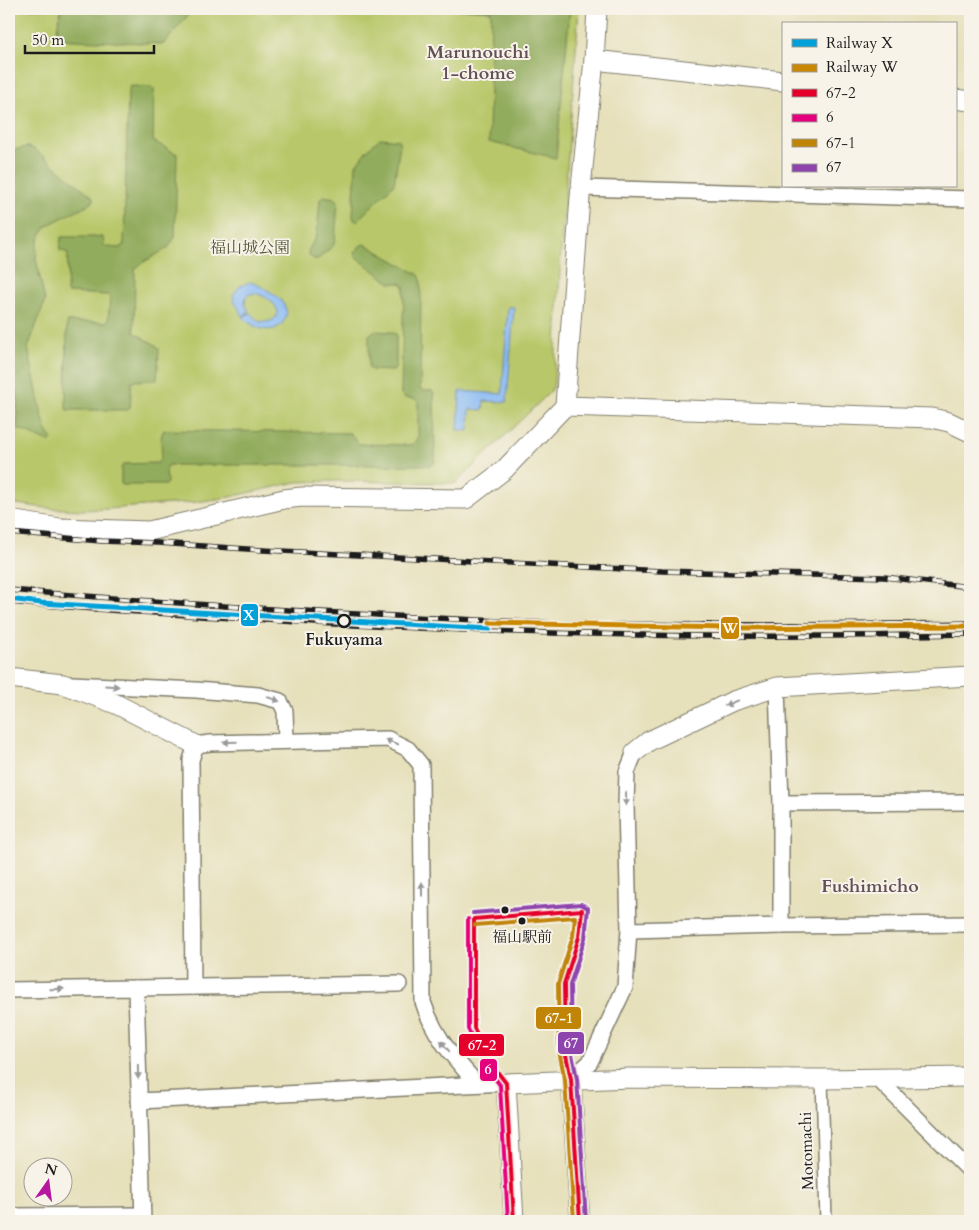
<svg xmlns="http://www.w3.org/2000/svg" width="979" height="1230" viewBox="0 0 979 1230" font-family="Cardo,'Noto Serif JP',serif">
<style>
.green{fill:#b8c769;stroke:#6a7242}
.forest{fill:#92ac5d;stroke:#57643c}
.water{fill:#88baf5;stroke:#526b88}
.lines{fill:none;stroke-linecap:round;stroke-linejoin:round}
.pedestrian-casing{stroke:#817e6c;stroke-width:14}
.minor-casing{stroke:#817e6c;stroke-width:18}
.tertiary-casing{stroke:#817e6c;stroke-width:21}
.pedestrian{stroke:#fff;stroke-width:11}
.minor{stroke:#fff;stroke-width:15}
.tertiary{stroke:#fff;stroke-width:19}
.rail-casing{stroke:#1c1c1c;stroke-width:5.5}
.rail{stroke:#f7f3e8;stroke-width:4;stroke-dasharray:11;stroke-linecap:butt}
.bus-1-casing{stroke:#f7f3e8;stroke-width:8}
.bus-2-casing{stroke:#f7f3e8;stroke-width:8}
.bus-3-casing{stroke:#f7f3e8;stroke-width:8}
.bus-4-casing{stroke:#f7f3e8;stroke-width:8}
.bus-1{stroke:#e4002b;stroke-width:4}
.bus-2{stroke:#e5007d;stroke-width:4}
.bus-3{stroke:#c08407;stroke-width:4}
.bus-4{stroke:#8e44ad;stroke-width:4}
.rail-1-casing{stroke:#f7f3e8;stroke-width:9}
.rail-2-casing{stroke:#f7f3e8;stroke-width:9}
.rail-1{stroke:#01a0d9;stroke-width:5}
.rail-2{stroke:#ca8706;stroke-width:5}
.oneway{fill:#999}
.stop-dot{fill:#f7f3e8;stroke:#1c1c1c;stroke-width:2.5}
.bus-dot{fill:#1c1c1c;stroke:#f7f3e8;stroke-width:2}
.labels{text-anchor:middle;dominant-baseline:central;stroke-width:4;stroke-linejoin:round;paint-order:stroke}
.bus-label{font-size:15px;fill:#1c1c1c;stroke:#f7f3e8}
.park-label{font-size:16px;fill:#535837;stroke:#f7f3e8}
.stop-label{font-size:16px;font-weight:bold;fill:#1c1c1c;stroke:#f7f3e8}
.street-label{font-size:16px;fill:#1c1c1c;stroke:#f7f3e8}
.neighbourhood-label{font-size:18px;font-weight:bold;fill:#634f58;stroke:#f7f3e8}
.line-badge{stroke:#f7f3e8;stroke-width:2}
.badge-label{font-size:14px;text-anchor:middle;font-weight:bold;fill:#fff}
</style>
<rect width="100%" height="100%" fill="#f7f3e8"/>
<filter id="ink" filterUnits="userSpaceOnUse"><feTurbulence type="fractalNoise" baseFrequency=".02" numOctaves="2"/><feDisplacementMap in="SourceGraphic" scale="10" xChannelSelector="R" yChannelSelector="G"/><feConvolveMatrix kernelMatrix="1 2 1 2 8 2 1 2 1" color-interpolation-filters="sRGB"/></filter>
<filter id="wash" filterUnits="userSpaceOnUse"><feTurbulence type="fractalNoise" baseFrequency=".0096" numOctaves="4" result="noise"/><feDisplacementMap in="SourceGraphic" scale="20" xChannelSelector="R" yChannelSelector="G"/><feGaussianBlur stdDeviation="1.12" result="paint"/><feColorMatrix in="noise" values="0 0 0 0 0 0 0 0 0 0 0 0 0 0 0 0 0 1.4 0 .05"/><feComposite in="paint" operator="in"/></filter>
<g filter="url(#wash)">
<rect width="100%" height="100%" fill="#e6e0bb"/>
<polygon class="green" points="9,9 579,9 561,250 554,384 551,391 456,483 336,481 297,482 230,497 197,502 107,509 80,510 46,508 9,503"/>
<g class="forest">
<polygon points="61,9 193,9 164,44 55,39"/>
<polygon points="461,9 570,9 556,158 489,142 491,11"/>
<polygon points="130,86 152,87 154,89 153,141 177,154 175,237 168,248 142,263 135,269 134,329 135,333 156,345 159,349 157,380 132,381 130,408 128,410 67,410 66,408 67,322 108,322 110,297 108,295 67,293 68,254 66,252 60,251 61,237 103,237 104,245 106,247 120,248 124,245 128,92"/>
<polygon points="380,138 399,140 400,144 394,184 357,221 354,220 353,216 356,165 366,151"/>
<polygon points="27,147 34,149 93,197 93,202 48,225 41,234 37,245 36,259 45,301 28,348 42,416 47,431 52,438 49,442 17,428 17,391 14,388 9,388 9,151"/>
<polygon points="323,196 335,198 338,201 335,241 333,246 318,259 313,259 309,255 308,251 317,235 320,199"/>
<path d="M365 244 419 275 421 280 420 389 423 391H432L434 394 435 462 432 465H168L166 469 167 483 165 485H123L121 484V468L124 464 158 463C166 454 157 439 164 430L350 433 359 444 412 445 418 439V402L415 399 405 398 401 394 404 286 401 283H390L356 257 354 253 361 245Z"/>
<polygon points="374,331 391,332 396,334 396,367 393,371 372,370 369,368 369,335"/>
</g>
<g class="water">
<path d="M250 282C263 286 296 303 284 321 274 337 252 328 243 317L250 313 258 321C266 323 275 322 278 313 276 301 264 295 253 293L246 296 245 304 249 312 243 316 234 301 233 295 240 286Z"/>
<polygon points="508,307 514,307 507,402 484,401 483,410 470,409 469,431 458,430 460,391 502,394"/>
</g>
</g>
<g filter="url(#ink)">
<g class="lines">
<g class="pedestrian-casing">
<polyline id="pedestrian" points="822,1079 826,1221"/>
</g>
<g class="minor-casing">
<g id="minor">
<polyline points="581,188 970,199"/>
<polyline points="72,684 196,690 258,695 280,701 285,711 286,741"/>
<polyline points="777,687 781,803 781,926"/>
<polyline points="781,803 970,802"/>
<polyline points="629,930 781,926 970,924"/>
<path d="M193 987 191 760 196 745 210 743 388 739 408 749 421 765 423 1002C435 1038 452 1055 476 1083"/>
<polyline points="136,988 399,984"/>
<polyline points="9,990 136,988 143,1221"/>
<polyline points="877,1078 970,1171"/>
<polyline points="571,1079 590,1062 625,987 629,930 626,804 627,772 635,752"/>
<polyline points="139,1101 506,1083"/>
<polyline points="9,1216 142,1215"/>
</g>
</g>
<g class="tertiary-casing">
<g id="tertiary">
<polyline points="594,60 783,81"/>
<polyline points="955,99 970,101"/>
<polyline points="565,406 580,197 594,60 597,9"/>
<polyline points="9,520 59,528 149,531 284,499 302,497 466,499 504,470 565,406 932,418 949,422 970,432"/>
<polyline points="9,678 63,684 116,704 196,745"/>
<polyline points="635,752 649,741 733,701 777,687 970,676"/>
<polyline points="571,1079 580,1221"/>
<polyline points="514,1221 506,1083 630,1078 822,1079 970,1077"/>
</g>
</g>
<use href="#pedestrian" class="pedestrian"/>
<use href="#minor" class="minor"/>
<use href="#tertiary" class="tertiary"/>
<g class="rail-casing">
<g id="rail">
<polyline points="9,533 101,541 158,543 263,550 662,571 884,577 970,587"/>
<path d="M9 590C192 605 376 617 559 623 696 626 833 625 970 623"/>
<path d="M9 602C82 609 157 613 231 618 477 634 724 640 970 634"/>
</g>
</g>
<use href="#rail" class="rail"/>
<g class="bus-1-casing">
<polyline id="bus-1" points="514,1221 506,1083 489,1061 474,1028 474,919 582,910 579,937 564,984 565,1050 571,1079 580,1221"/>
</g>
<g class="bus-2-casing">
<polyline id="bus-2" points="468,919 468,1029 484,1064 500,1085 508,1221"/>
</g>
<g class="bus-3-casing">
<polyline id="bus-3" points="475,925 575,917 573,936 558,984 559,1051 565,1080 574,1221"/>
</g>
<g class="bus-4-casing">
<polyline id="bus-4" points="473,913 581,904 588,908 585,938 570,985 571,1049 577,1079 586,1221"/>
</g>
<use href="#bus-1" class="bus-1"/>
<use href="#bus-2" class="bus-2"/>
<use href="#bus-3" class="bus-3"/>
<use href="#bus-4" class="bus-4"/>
<g class="rail-1-casing">
<polyline id="rail-1" points="9,599 41,603 490,629"/>
</g>
<g class="rail-2-casing">
<polyline id="rail-2" points="490,623 727,628 970,626"/>
</g>
<use href="#rail-1" class="rail-1"/>
<use href="#rail-2" class="rail-2"/>
</g>
<defs><path id="oneway-solid" d="M-6-.8H1V-3.2L6.5 0L1 3.2V.8H-6Z" transform="scale(1.25)"/></defs>
<g class="oneway">
<use href="#oneway-solid" transform="translate(112 686) rotate(3)"/>
<use href="#oneway-solid" transform="translate(273 699) rotate(19)"/>
<use href="#oneway-solid" transform="translate(731 703) rotate(157)"/>
<use href="#oneway-solid" transform="translate(230 742) rotate(179)"/>
<use href="#oneway-solid" transform="translate(392 742) rotate(-160)"/>
<use href="#oneway-solid" transform="translate(626 799) rotate(91)"/>
<use href="#oneway-solid" transform="translate(422 889) rotate(-90)"/>
<use href="#oneway-solid" transform="translate(57 989) rotate(-1)"/>
<use href="#oneway-solid" transform="translate(445 1046) rotate(-129)"/>
<use href="#oneway-solid" transform="translate(138 1072) rotate(89)"/>
</g>
</g>
<circle class="stop-dot" cx="344" cy="621" r="6"/>
<g class="bus-dot">
<circle cx="505" cy="910" r="4.5"/>
<circle cx="522" cy="921" r="4.5"/>
</g>
<g class="labels">
<g class="bus-label">
<text x="522" y="937">福山駅前</text>
</g>
<g class="park-label">
<text x="250" y="248">福山城公園</text>
</g>
<g class="stop-label">
<text x="344" y="640">Fukuyama</text>
</g>
<g class="street-label">
<text transform="translate(807 1151) rotate(-92)">Motomachi</text>
</g>
<g class="neighbourhood-label">
<text x="478" y="52">Marunouchi<tspan x="478" dy="21">1-chome</tspan></text>
<text x="870" y="886">Fushimicho</text>
</g>
</g>
<g class="line-badge">
<rect x="240" y="603" width="19" height="24" rx="5" fill="#01a0d9"/>
<rect x="720" y="616" width="20" height="24" rx="5" fill="#ca8706"/>
<rect x="535" y="1006" width="47" height="24" rx="5" fill="#c08407"/>
<rect x="557" y="1031" width="28" height="24" rx="5" fill="#8e44ad"/>
<rect x="458" y="1033" width="47" height="24" rx="5" fill="#e4002b"/>
<rect x="479" y="1058" width="19" height="24" rx="5" fill="#e5007d"/>
</g>
<g class="badge-label">
<text x="249" y="620">X</text>
<text x="730" y="633">W</text>
<text x="559" y="1023">67-1</text>
<text x="571" y="1048">67</text>
<text x="482" y="1050">67-2</text>
<text x="488" y="1074">6</text>
</g>
<rect width="979" height="1230" fill="none" stroke="#f7f3e8" stroke-width="30"/>
<rect x="782" y="22" width="175" height="165" fill="#f7f3e8" stroke="#9f9d96"/>
<rect x="792" y="39" width="25" height="8" fill="#01a0d9" stroke="#9f9d96"/>
<text x="826" y="48" font-size="15" fill="#1c1c1c">Railway X</text>
<rect x="792" y="64" width="25" height="8" fill="#ca8706" stroke="#9f9d96"/>
<text x="826" y="72" font-size="15" fill="#1c1c1c">Railway W</text>
<rect x="792" y="89" width="25" height="8" fill="#e4002b" stroke="#9f9d96"/>
<text x="826" y="98" font-size="15" fill="#1c1c1c">67-2</text>
<rect x="792" y="114" width="25" height="8" fill="#e5007d" stroke="#9f9d96"/>
<text x="826" y="122" font-size="15" fill="#1c1c1c">6</text>
<rect x="792" y="139" width="25" height="8" fill="#c08407" stroke="#9f9d96"/>
<text x="826" y="148" font-size="15" fill="#1c1c1c">67-1</text>
<rect x="792" y="164" width="25" height="8" fill="#8e44ad" stroke="#9f9d96"/>
<text x="826" y="172" font-size="15" fill="#1c1c1c">67</text>
<g transform="translate(48 1182) rotate(14)"><circle r="24" fill="#f7f3e8" stroke="#9f9d96"/>
<path d="M0-4L9 19L0 12L-9 19Z" fill="#b5179e"/>
<text y="-8" font-size="14" font-weight="bold" text-anchor="middle" fill="#1c1c1c">N</text>
</g>
<path d="M25 45v8h129v-8" fill="none" stroke="#1c1c1c" stroke-width="2.5"/>
<text x="32" y="45" font-size="15" fill="#1c1c1c" stroke="#f7f3e8" stroke-width="4" paint-order="stroke">50 m</text>
</svg>
